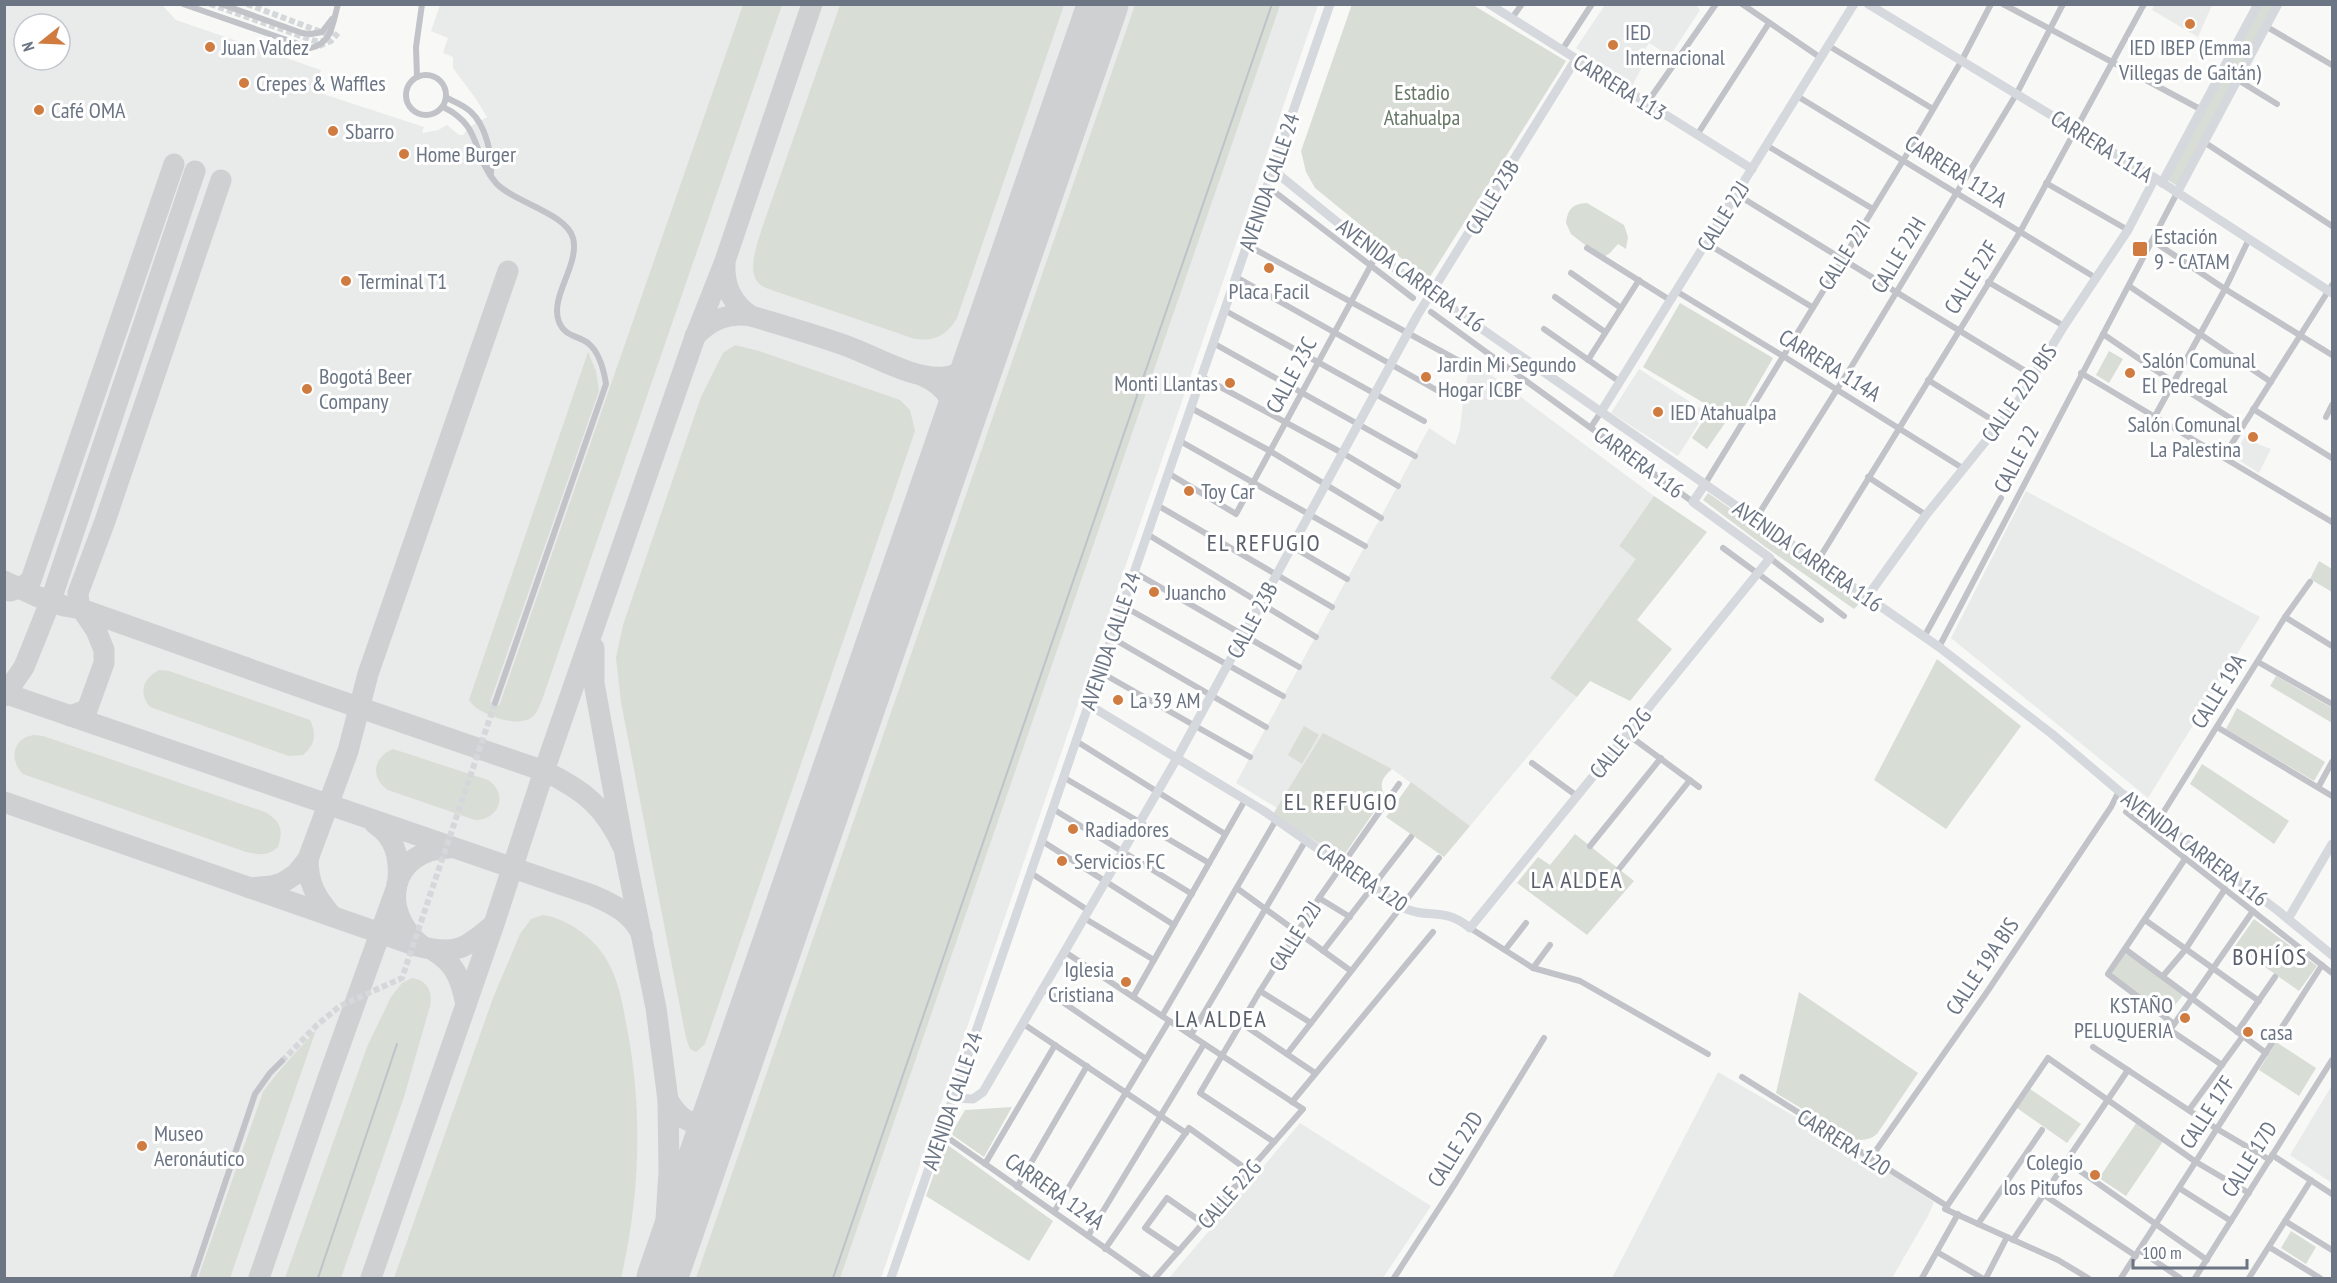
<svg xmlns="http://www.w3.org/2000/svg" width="2337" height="1283" viewBox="0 0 2337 1283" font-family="'PT Sans Narrow',sans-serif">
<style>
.built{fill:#e9eaea;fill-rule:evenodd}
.green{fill:#d8ddd6}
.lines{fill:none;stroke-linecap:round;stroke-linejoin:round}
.stream{stroke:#bdc3c9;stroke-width:2}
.taxiway{stroke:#ced0d2;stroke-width:21}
.runway{stroke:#ced0d2;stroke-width:51}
.street-tunnel{stroke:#d5d8da;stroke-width:6;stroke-dasharray:6 3;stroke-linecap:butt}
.street{stroke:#c1c3c8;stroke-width:6}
.secondary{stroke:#d5d8dd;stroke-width:9}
.poi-dot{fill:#d07b40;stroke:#fff;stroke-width:2}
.labels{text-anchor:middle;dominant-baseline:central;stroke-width:6;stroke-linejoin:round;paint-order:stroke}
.poi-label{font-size:22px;fill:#6b7584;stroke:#fff;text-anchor:start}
.street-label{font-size:22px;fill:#6b7584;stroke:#fff}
.park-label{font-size:22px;fill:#667765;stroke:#fff}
.neighbourhood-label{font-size:24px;letter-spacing:1.5px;fill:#585f6a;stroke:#fff}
</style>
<rect width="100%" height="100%" fill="#f8f9f7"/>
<g class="built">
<polygon points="2155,4 2212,4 2212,5 2198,37 2152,10"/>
<path d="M5 5H162L176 20 321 70 314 91 424 127 422 133 438 130 447 125 459 135H463L469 127 487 117 476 99 453 68V57L443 53 448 38 431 31 440 5H1318L881 1278H5ZM24 24H60V60H24Z"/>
<polygon points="1605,5 1696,5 1700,10 1670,56 1649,43 1640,58 1645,62 1632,86 1576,48"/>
<polygon points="1471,360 1654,496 1619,546 1637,559 1550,678 1577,697 1470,826 1392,769 1323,734 1277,808 1236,783 1429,428 1455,445 1460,429 1464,393"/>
<polygon points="1639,369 1706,412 1678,456 1611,413"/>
<polygon points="2245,436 2258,444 2271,449 2259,473 2234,457"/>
<polygon points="2026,491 2260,617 2148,798 1951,638"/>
<polygon points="1718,1072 1861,1155 1934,1202 1928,1216 1892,1278 1612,1278"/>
<polygon points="2332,1085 2332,1183 2290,1155"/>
<polygon points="1300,1123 1431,1206 1383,1278 1169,1278"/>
</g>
<g class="green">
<polygon points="1352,4 1473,5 1566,61 1428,280 1315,188 1306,172 1301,151"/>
<path d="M743 5H782L542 700C539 707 536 716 529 719 514 727 477 714 469 700L588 352 596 371 599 391 490 702 499 706Z"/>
<path d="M840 5H1064L957 318C947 336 932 343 912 338L766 288C743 279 757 246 762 228Z"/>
<polygon points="1135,5 1280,5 840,1278 696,1278"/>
<polygon points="2262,5 2274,5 2177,186 2168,180"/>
<path d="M1587 203 1624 225 1628 237 1626 249 1618 244 1610 253 1602 258 1571 234 1566 223C1568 209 1572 204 1587 203Z"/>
<polygon points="1680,303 1773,358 1736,422 1643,367"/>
<polygon points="735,345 759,351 900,400 910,410 915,431 705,1044 696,1052 690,1049 686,1038 621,702 616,658 623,625 701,397 723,353"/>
<polygon points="2109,351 2123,359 2109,383 2096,375"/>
<polygon points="1709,412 1725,423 1707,449 1692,438"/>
<polygon points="1708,493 1863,600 1854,609 1764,546 1703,500"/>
<polygon points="1654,496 1707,532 1637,620 1672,649 1630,701 1590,681 1577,697 1550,678 1636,559 1619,546"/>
<polygon points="2319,561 2332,569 2332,592 2310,579"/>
<polygon points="1937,659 2021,726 1946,829 1874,780"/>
<path d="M159 670 169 671 310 720C317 734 315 745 303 755L289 756 150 707C138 693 143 678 159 670Z"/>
<polygon points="2276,676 2332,708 2332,723 2270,686"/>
<polygon points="2237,708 2325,762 2314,781 2226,729"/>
<polygon points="1304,726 1319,735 1302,764 1288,755"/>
<path d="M1323 733 1392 769C1383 777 1378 784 1385 796L1342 858 1273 814Z"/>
<path d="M34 735 43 736 265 812C280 821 284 829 278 847 268 856 259 855 246 852L23 774C9 760 12 738 34 735Z"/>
<path d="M393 749 488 780C509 794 499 820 475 820L388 790C370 778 373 757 393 749Z"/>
<polygon points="2202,764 2289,821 2274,844 2190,784"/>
<polygon points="1411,782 1470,826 1444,857 1386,817"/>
<polygon points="1575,834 1634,881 1587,935 1517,883 1538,857 1550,865"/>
<path d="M543 915C570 919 599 942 610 966 620 986 623 1007 627 1028 643 1111 640 1196 621 1278H394L493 998 520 934 531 919Z"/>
<polygon points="2254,919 2317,966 2299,991 2235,946"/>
<polygon points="2125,953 2158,974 2184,994 2167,1015 2112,974"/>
<path d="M412 978C427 980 433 992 430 1006L404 1097 341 1278H285L367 1047 391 997 402 983Z"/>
<path d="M1799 992 1918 1073 1877 1134C1870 1140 1862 1141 1852 1139L1776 1093Z"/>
<path d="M316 1030 230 1278H198L263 1092C278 1070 298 1051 316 1030Z"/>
<polygon points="2276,1042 2316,1068 2299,1096 2259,1070"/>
<polygon points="2030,1089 2081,1124 2067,1143 2017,1108"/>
<polygon points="1012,1107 984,1157 951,1134 965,1110"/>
<polygon points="2137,1122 2164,1140 2126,1196 2099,1178"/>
<polygon points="945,1143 1053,1221 1029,1261 926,1196"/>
<polygon points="2291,1231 2316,1247 2306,1264 2281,1248"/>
</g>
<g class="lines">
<g class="stream">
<polyline points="318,1278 397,1044"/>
<polyline points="833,1278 1272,4"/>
</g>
<g class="taxiway">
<path d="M725 264C724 286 732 304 751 316 782 325 813 334 844 345 873 355 913 380 944 377 964 375 973 364 984 349"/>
<path d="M695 336C711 320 728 312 751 316"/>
<path d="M923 376C947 386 958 406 955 431"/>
<path d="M4 581 36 596 64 606 81 609 320 694 544 771C584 790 605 807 624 849"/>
<polyline points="10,591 22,587 31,580 174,164"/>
<polyline points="594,648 594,683 624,849 656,1008 668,1100 669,1172 666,1219 657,1278"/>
<path d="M4 693 592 895C613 904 632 913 642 935"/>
<polyline points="4,696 24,667 51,600 195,171"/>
<polyline points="70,716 87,710 104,663 104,650 96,630 79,605 78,593 105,521 221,180"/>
<path d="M4 802 417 946C456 955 463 950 493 925"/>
<path d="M375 824C395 837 400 857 398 881"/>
<path d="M308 859C308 884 316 897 332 916"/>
<polyline points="249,888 272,886 282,883 296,874 308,859 348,751 368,674 508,271"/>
<path d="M422 946C378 911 390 850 449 848"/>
<path d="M434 951C456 964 461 980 466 1005"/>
<path d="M668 1100C691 1137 706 1121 726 1095"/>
<polyline points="259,1278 327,1081 396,889"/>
<polyline points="371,1278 494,924 544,771 695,337 725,261 812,4"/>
</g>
<polyline class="runway" points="662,1278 1103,4"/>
<g class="street-tunnel">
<polyline points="210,4 315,41 324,41"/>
<polyline points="247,4 324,33 334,33"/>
<polyline points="319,46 331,41 338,33"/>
<polyline points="282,1061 317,1025 340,1006 402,978 495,703"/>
</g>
<g class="street">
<path d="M183 4 310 48C332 44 333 22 338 4"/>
<polyline points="221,4 302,33 311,34 322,32 332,19"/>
<polyline points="1742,4 1821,58"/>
<polyline points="2003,4 2202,110"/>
<polyline points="1512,18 1522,4"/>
<polyline points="2267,27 2332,65"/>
<polyline points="1829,46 1933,109"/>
<polyline points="1562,50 1592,4"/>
<circle cx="426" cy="95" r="20"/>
<polyline points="417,77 416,47 422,4"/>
<polyline points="2238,80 2277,104"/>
<polyline points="1797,96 2096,278"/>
<path d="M447 98C455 102 464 105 471 112 486 126 492 154 491 173"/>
<polyline points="1647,103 1716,4"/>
<path d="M443 107C483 126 471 154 496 183 513 202 566 213 573 238 580 265 549 297 559 322 565 337 577 335 588 343 599 352 604 371 606 384L495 703"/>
<polyline points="1697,135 1769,23"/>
<polyline points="2204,142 2332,226"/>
<polyline points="1766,145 1873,209"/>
<polyline points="2046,183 2128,230"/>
<polyline points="1267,186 1413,298"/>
<polyline points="1736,194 2035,377"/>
<polyline points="2153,241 2225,289 2332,355"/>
<polyline points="1706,243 1812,307"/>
<polyline points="1247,245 1459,361"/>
<polyline points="1587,248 1670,300"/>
<polyline points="1571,273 1621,308"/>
<polyline points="1236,277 1440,392"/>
<polyline points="1988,282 2064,326"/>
<polyline points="2129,286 2271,382"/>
<polyline points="1676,291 1783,356 1964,469"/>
<polyline points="1555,297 1605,332"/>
<polyline points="1224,310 1424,421"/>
<polyline points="1431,312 1693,502"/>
<polyline points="1544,329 1620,382"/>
<polyline points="2103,334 2173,382 2243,426"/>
<polyline points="1213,343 1415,456"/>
<polyline points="1588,360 1639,280"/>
<polyline points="2081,373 2332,522"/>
<polyline points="1202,377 1346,455 1398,486"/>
<polyline points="1928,380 1999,424"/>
<polyline points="1191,408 1270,451 1381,518"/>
<polyline points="2253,409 2332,458"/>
<polyline points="2155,416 2225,289 2249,239"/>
<polyline points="2326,417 2332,405"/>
<polyline points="1591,427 1601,412"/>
<polyline points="1180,441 1365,546"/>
<polyline points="2224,456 2332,285"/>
<polyline points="1168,473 1236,514 1377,254"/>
<polyline points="1868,477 1926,515"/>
<polyline points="1705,484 1904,159 1962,60 1991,4"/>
<polyline points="1157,505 1332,607"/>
<polyline points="1755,520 1853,364 2017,93 2063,4"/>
<polyline points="1147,534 1316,637"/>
<polyline points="1291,546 1347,579"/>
<polyline points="1723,548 1821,620"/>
<polyline points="1770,558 1844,616"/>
<polyline points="1817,562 2020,232 2144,4"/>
<polyline points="1134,572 1299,667"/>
<polyline points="1123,606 1283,696"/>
<polyline points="2285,617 2332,646"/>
<polyline points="1924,637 2001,498"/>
<polyline points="1112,638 1266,727"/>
<polyline points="1939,647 2177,193"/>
<polyline points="2258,662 2332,704"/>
<polyline points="1100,672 1250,757"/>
<polyline points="2217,727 2332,796"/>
<polyline points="1627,734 1699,787"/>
<polyline points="1076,741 1225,834"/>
<polyline points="1532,763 1577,796"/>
<polyline points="1063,777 1209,863"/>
<polyline points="2319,786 2332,762"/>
<polyline points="2134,802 2126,812 2332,973"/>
<polyline points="1053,809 1192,894"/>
<polyline points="2158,821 2285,617 2310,582"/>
<polyline points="1042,841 1174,925"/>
<polyline points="1590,846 1661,758"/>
<polyline points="1619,869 1690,780"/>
<polyline points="1031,873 1089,911"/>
<polyline points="1238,889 1351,971"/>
<polyline points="1319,898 1350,917"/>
<polyline points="1084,918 1154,960"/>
<polyline points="2145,920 2259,1001"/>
<polyline points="1470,928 1533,968 1580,981 1708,1054"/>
<polyline points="2125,949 2266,1053"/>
<polyline points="1505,950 1526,923"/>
<polyline points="1323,951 1411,837"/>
<polyline points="1065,952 1303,1109 1155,1278"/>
<polyline points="1533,968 1550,945"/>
<polyline points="2163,976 2185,950 2225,889"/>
<polyline points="1042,988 1146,1059"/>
<polyline points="1260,991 1311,1023"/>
<polyline points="1133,997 1245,800"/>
<polyline points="1162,1016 1276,820"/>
<polyline points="1022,1023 1186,1133"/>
<polyline points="1241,1023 1315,1073"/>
<polyline points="2174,1024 2108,974 2185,859"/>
<polyline points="2237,1032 2275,977"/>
<polyline points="1191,1035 1306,840"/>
<polyline points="2093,1047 2217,1129 2270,1160"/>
<polyline points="1287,1054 1439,858"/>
<polyline points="2222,1065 2170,1030 2253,911"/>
<polyline points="1742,1077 1947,1206"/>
<polyline points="1292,1102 1433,932"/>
<polyline points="2189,1110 2243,1036"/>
<polyline points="941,1133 1148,1278"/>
<polyline points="1274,1142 1200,1093 1260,991 1319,898 1399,784"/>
<polyline points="2272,1155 2332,1194"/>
<polyline points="1870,1159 1987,992 2111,807 2119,791"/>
<polyline points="2066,1161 2207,1260"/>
<polyline points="985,1164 1055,1045"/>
<polyline points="1017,1187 1087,1066"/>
<polyline points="2179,1188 2231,1221"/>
<polyline points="2044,1195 2136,1256"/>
<polyline points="1054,1212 1169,1021"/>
<polyline points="2285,1221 2332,1250"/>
<polyline points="1978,1224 2042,1130"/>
<polyline points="1088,1236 1204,1044"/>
<polyline points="2013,1240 2128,1070"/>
<polyline points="2269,1247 2320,1278"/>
<polyline points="1105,1249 1189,1128 1249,1171"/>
<polyline points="2139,1250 2180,1278"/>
<polyline points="1179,1251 1145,1228 1167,1198 1203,1223"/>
<polyline points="1937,1252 1982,1278"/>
<polyline points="193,1278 255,1094 270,1073 282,1061"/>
<polyline points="1394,1278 1456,1182 1544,1038"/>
<polyline points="1922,1278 1958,1214"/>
<polyline points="1986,1278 2007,1237"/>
<polyline points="2088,1278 2058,1260 1945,1209 2048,1058 2196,1162 2249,1193"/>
<polyline points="2121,1278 2322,965"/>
<polyline points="2195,1278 2332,1060"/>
<polyline points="2249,1278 2311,1180"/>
</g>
<g class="secondary">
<polyline points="1489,4 1752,169"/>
<polyline points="1868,4 2155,178 2332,293"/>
<polyline points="1273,170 1390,265 1939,647 2052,734 2119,791 2277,910 2332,955"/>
<polyline points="2162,183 2258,4"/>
<polyline points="2177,193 2278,4"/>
<polyline points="1601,412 1854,4"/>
<polyline points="1867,597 1926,515 2019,400 2064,326 2128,230 2155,178"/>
<path d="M1089 705 1264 811 1401 907C1429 920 1444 906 1470 928L1770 558 1693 502 1705 484"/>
<polyline points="2288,919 2332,844"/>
<polyline points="954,1098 973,1099 983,1092 1176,760 1417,316 1576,59"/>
<polyline points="891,1278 1330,4"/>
</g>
</g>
<g class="poi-dot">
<circle cx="2190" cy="24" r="6"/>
<circle cx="1613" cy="45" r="6"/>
<circle cx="210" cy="47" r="6"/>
<circle cx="244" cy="83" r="6"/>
<circle cx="39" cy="110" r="6"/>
<circle cx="333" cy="131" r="6"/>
<circle cx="404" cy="154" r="6"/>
<rect x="2132" y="241" width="16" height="16" rx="3"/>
<circle cx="1269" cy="268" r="6"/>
<circle cx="346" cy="281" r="6"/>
<circle cx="2130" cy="373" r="6"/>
<circle cx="1426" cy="377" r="6"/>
<circle cx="1230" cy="383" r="6"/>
<circle cx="307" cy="389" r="6"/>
<circle cx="1658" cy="412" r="6"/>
<circle cx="2253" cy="437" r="6"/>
<circle cx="1189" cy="491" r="6"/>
<circle cx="1154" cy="592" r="6"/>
<circle cx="1118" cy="700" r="6"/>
<circle cx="1073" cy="829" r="6"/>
<circle cx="1062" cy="861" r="6"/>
<circle cx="1126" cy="982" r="6"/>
<circle cx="2185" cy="1018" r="6"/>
<circle cx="2248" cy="1032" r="6"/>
<circle cx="142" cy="1146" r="6"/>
<circle cx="2095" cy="1175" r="6"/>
</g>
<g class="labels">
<g class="poi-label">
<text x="1625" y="32">IED<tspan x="1625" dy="25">Internacional</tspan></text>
<text x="222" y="47">Juan Valdez</text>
<text x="2190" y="47" text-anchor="middle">IED IBEP (Emma<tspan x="2190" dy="25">Villegas de Gaitán)</tspan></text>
<text x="256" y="83">Crepes &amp; Waffles</text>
<text x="51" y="110">Café OMA</text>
<text x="345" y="131">Sbarro</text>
<text x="416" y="154">Home Burger</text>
<text x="2154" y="236">Estación<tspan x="2154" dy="25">9 - CATAM</tspan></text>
<text x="358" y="281">Terminal T1</text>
<text x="1269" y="291" text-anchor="middle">Placa Facil</text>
<text x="2142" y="360">Salón Comunal<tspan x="2142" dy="25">El Pedregal</tspan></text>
<text x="1438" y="364">Jardin Mi Segundo<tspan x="1438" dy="25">Hogar ICBF</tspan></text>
<text x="319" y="376">Bogotá Beer<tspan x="319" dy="25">Company</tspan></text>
<text x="1218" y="383" text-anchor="end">Monti Llantas</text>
<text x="1670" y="412">IED Atahualpa</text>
<text x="2241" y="424" text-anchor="end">Salón Comunal<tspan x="2241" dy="25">La Palestina</tspan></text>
<text x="1201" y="491">Toy Car</text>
<text x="1166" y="592">Juancho</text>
<text x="1130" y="700">La 39 AM</text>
<text x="1085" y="829">Radiadores</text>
<text x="1074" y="861">Servicios FC</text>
<text x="1114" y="969" text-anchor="end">Iglesia<tspan x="1114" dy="25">Cristiana</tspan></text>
<text x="2173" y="1005" text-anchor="end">KSTAÑO<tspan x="2173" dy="25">PELUQUERIA</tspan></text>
<text x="2260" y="1032">casa</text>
<text x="154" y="1133">Museo<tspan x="154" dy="25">Aeronáutico</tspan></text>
<text x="2083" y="1162" text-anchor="end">Colegio<tspan x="2083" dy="25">los Pitufos</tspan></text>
</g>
<g class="street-label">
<text transform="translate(1620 87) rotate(32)">CARRERA 113</text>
<text transform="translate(2102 146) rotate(32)">CARRERA 111A</text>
<text transform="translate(1956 171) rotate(32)">CARRERA 112A</text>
<text transform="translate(1269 182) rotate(-71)">AVENIDA CALLE 24</text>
<text transform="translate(1492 197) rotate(-59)">CALLE 23B</text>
<text transform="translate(1723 216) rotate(-58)">CALLE 22J</text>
<text transform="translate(1844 255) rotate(-58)">CALLE 22I</text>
<text transform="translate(1898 255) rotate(-59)">CALLE 22H</text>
<text transform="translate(1411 275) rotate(36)">AVENIDA CARRERA 116</text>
<text transform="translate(1971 277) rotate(-58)">CALLE 22F</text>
<text transform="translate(1830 365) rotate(32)">CARRERA 114A</text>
<text transform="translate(1291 375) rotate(-62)">CALLE 23C</text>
<text transform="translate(2019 393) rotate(-55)">CALLE 22D BIS</text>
<text transform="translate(2016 459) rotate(-63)">CALLE 22</text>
<text transform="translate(1639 462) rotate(36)">CARRERA 116</text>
<text transform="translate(1808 556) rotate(35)">AVENIDA CARRERA 116</text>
<text transform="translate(1252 620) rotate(-62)">CALLE 23B</text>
<text transform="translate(1110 641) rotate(-71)">AVENIDA CALLE 24</text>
<text transform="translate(2218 691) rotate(-58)">CALLE 19A</text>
<text transform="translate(1620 743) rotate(-51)">CALLE 22G</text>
<text transform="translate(2195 848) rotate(37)">AVENIDA CARRERA 116</text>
<text transform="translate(1362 877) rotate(34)">CARRERA 120</text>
<text transform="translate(1295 936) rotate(-58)">CALLE 22J</text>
<text transform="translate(1982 966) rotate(-56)">CALLE 19A BIS</text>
<text transform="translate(952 1101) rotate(-71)">AVENIDA CALLE 24</text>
<text transform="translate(2207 1112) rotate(-57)">CALLE 17F</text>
<text transform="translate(1844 1142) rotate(32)">CARRERA 120</text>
<text transform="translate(1455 1149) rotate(-58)">CALLE 22D</text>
<text transform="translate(2249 1159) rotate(-58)">CALLE 17D</text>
<text transform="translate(1055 1191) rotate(35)">CARRERA 124A</text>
<text transform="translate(1229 1194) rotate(-49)">CALLE 22G</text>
</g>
<g class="park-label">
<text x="1422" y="92">Estadio<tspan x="1422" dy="25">Atahualpa</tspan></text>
</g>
<g class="neighbourhood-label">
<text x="1264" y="542">EL REFUGIO</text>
<text x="1341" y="801">EL REFUGIO</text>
<text x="1577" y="879">LA ALDEA</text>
<text x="2270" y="956">BOHÍOS</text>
<text x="1221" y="1018">LA ALDEA</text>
</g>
</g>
<rect width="2337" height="1283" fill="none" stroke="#6b7584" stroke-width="12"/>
<g transform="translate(42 42) rotate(252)"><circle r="28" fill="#ffffff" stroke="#c4c8ce" stroke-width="1.5"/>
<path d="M0-4.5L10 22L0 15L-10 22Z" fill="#d07b40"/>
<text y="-9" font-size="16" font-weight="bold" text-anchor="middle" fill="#6b7584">N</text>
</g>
<path d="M2133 1259v9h114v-9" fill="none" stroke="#6b7584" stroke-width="3"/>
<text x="2142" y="1259" font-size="18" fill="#6b7584" stroke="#ffffff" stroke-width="4.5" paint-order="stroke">100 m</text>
</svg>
